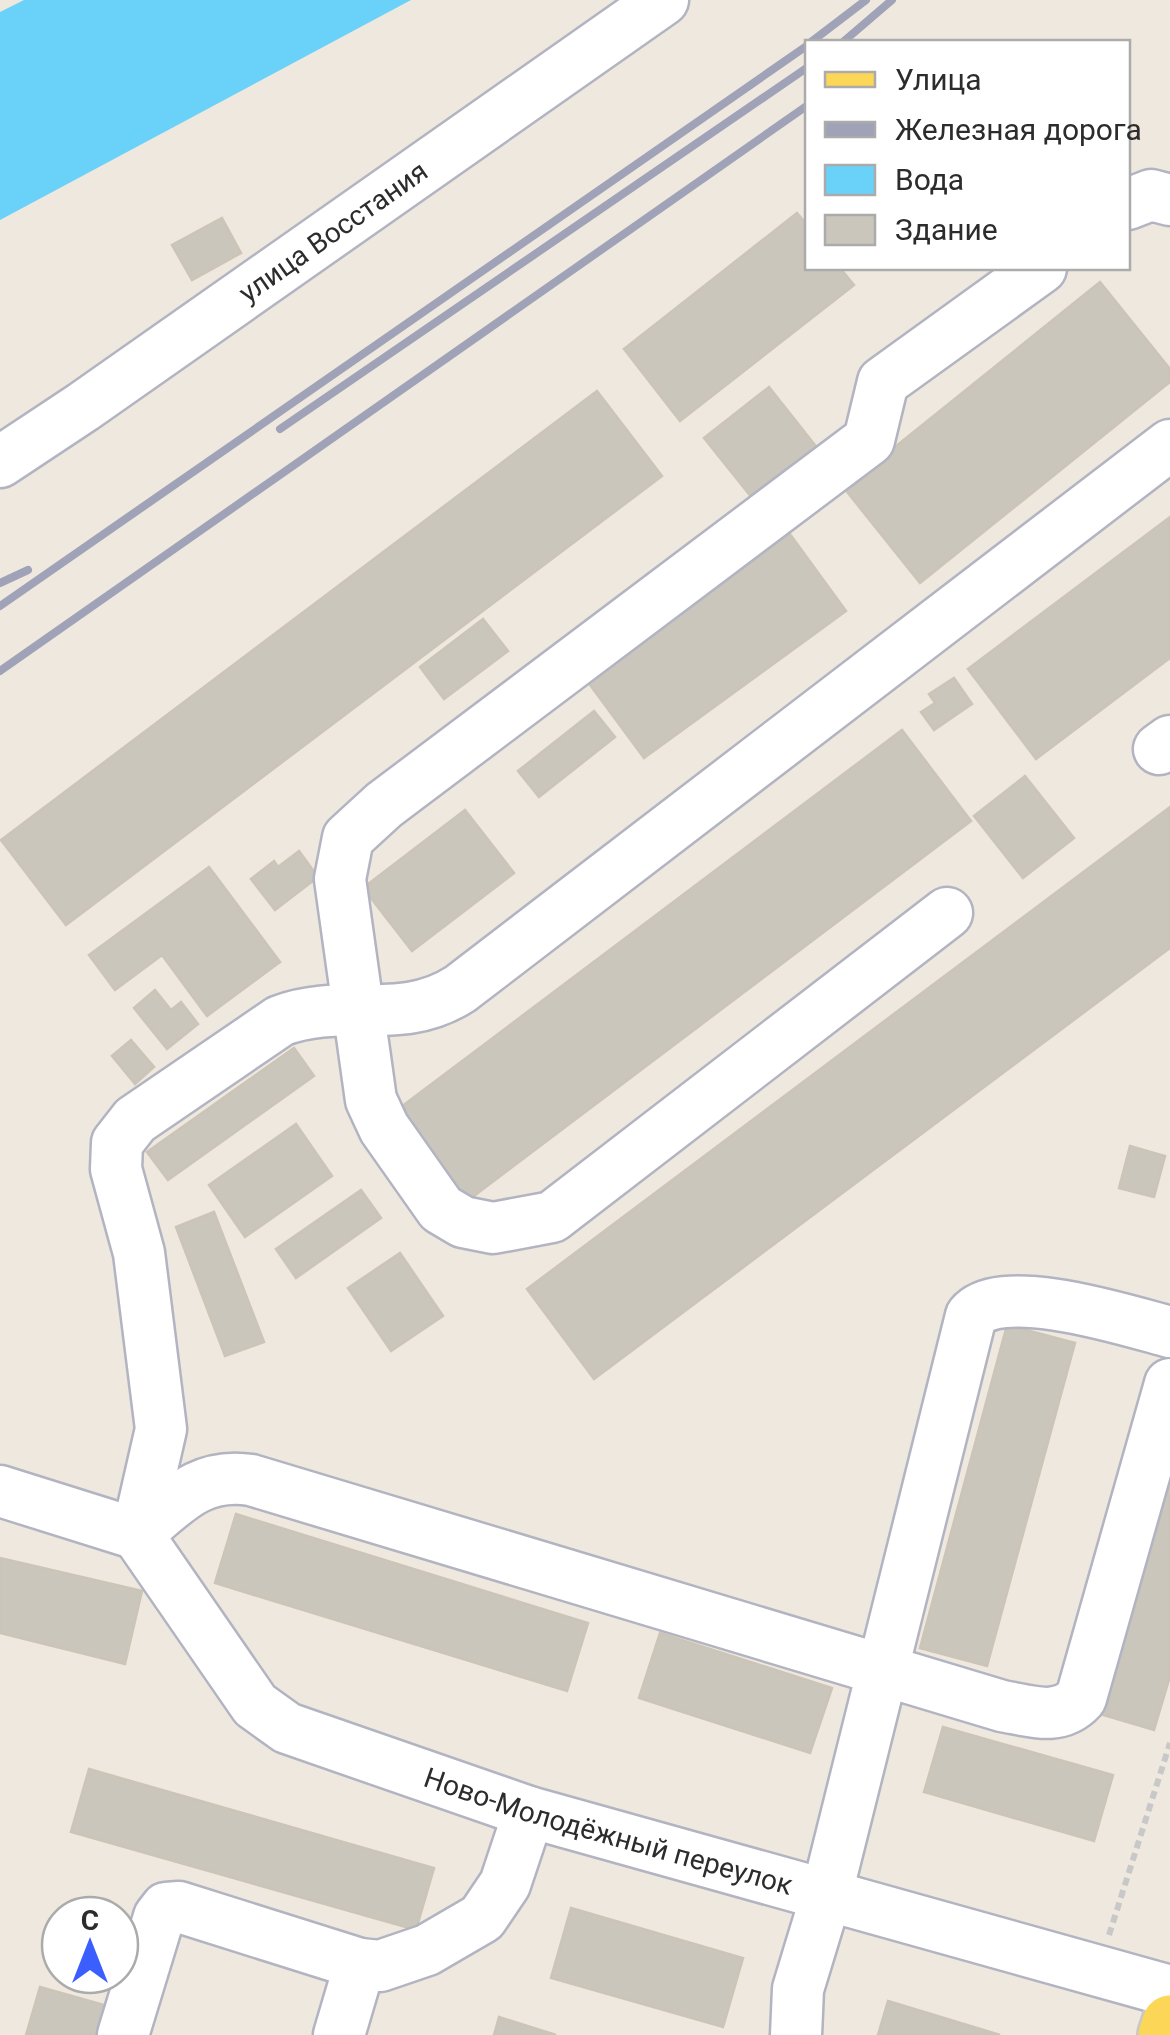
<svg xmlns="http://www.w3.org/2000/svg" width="1170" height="2035" viewBox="0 0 1170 2035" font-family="Roboto,sans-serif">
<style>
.water{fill:#6ad1f8}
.building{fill:#cac6bc;stroke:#cbc4b7;stroke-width:2.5}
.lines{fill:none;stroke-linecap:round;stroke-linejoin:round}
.minor-casing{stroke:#b2b4c1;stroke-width:55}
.major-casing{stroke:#c8c8c8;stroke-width:60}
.path{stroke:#c8c8c8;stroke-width:6;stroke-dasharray:8 5;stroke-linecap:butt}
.minor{stroke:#fff;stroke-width:50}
.major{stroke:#fbd657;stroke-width:55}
.rail{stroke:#a0a3b8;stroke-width:8}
.labels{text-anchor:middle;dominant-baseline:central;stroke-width:9;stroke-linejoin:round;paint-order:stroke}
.street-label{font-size:28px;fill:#2c2c2c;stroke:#fff}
</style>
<rect width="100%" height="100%" fill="#efe8de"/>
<polygon class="water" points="24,0 411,0 0,220 0,12"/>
<g class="building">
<polygon points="797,213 808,226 808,268 840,268 854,285 680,421 624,349"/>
<polygon points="222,218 241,253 192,280 172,245"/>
<polygon points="1100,282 1170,369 1170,382 920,583 844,488"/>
<polygon points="769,387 822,454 757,504 704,438"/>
<polygon points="597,391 662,476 66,925 1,840"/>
<polygon points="1170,517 1170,658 1036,759 968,669"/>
<polygon points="784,526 846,611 644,758 582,674"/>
<polygon points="483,619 508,651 444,699 420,667"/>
<polygon points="954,678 972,704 934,730 921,712 935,703 929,694"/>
<polygon points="594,711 615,737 539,797 518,771"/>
<polygon points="902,730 971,821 458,1208 389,1116"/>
<polygon points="1025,776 1074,838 1023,878 974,816"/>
<polygon points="1170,807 1170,948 594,1379 527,1289"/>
<polygon points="465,810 514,873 412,951 363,888"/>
<polygon points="299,851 318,877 275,910 251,879 274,861 278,867"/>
<polygon points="209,867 280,962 207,1016 162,955 115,990 89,955"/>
<polygon points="155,990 171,1010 181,1002 198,1024 167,1049 134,1008"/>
<polygon points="131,1040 154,1067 135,1084 112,1056"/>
<polygon points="294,1048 314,1076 168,1180 147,1152"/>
<polygon points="296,1124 332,1176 245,1237 209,1185"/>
<polygon points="1130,1146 1165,1156 1154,1197 1119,1188"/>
<polygon points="361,1190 381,1218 296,1278 276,1249"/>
<polygon points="214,1212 264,1342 225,1356 176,1227"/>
<polygon points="400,1253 443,1316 391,1351 348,1288"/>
<polygon points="1007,1325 1075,1343 987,1666 920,1648"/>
<polygon points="1170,1421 1170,1676 1154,1730 1086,1710"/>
<polygon points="236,1514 588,1623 567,1691 215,1583"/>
<polygon points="0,1558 142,1591 125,1664 0,1633"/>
<polygon points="660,1633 832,1688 810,1753 639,1698"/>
<polygon points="943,1727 1113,1775 1094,1841 924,1792"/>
<polygon points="89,1769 434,1868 416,1930 71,1832"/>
<polygon points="571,1908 743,1958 723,2027 551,1978"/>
<polygon points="40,1987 108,2006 99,2035 26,2035"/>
<polygon points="888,2001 1000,2035 878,2035"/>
<polygon points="499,2017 556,2035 494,2035"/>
</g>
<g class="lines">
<g class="minor-casing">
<g id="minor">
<polyline points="1128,204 1151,195 1170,200"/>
<path id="s1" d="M0 462 83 407 663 0"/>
<polyline points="1159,749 1170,741"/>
<polyline points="947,913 552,1217 493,1228 463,1222 441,1209 384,1128 371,1100 340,879 348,838 384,805 869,440 883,382 1041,268"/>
<polyline points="0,1491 137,1534"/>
<path d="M137 1534 161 1429 139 1253 116 1169 117 1143 135 1120 280 1021C343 997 401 1027 460 989L1170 445"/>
<path d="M137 1534C175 1503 198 1472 251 1480L1002 1706C1031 1711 1059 1722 1081 1698L1170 1384"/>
<path id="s2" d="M137 1534 255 1705 287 1728 529 1812 1170 1991"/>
<polyline points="123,2035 159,1917 166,1908 179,1907 360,1964"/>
<polyline points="339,2035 360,1964 380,1966 427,1950 482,1918 505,1884 529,1812"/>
<path d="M796 2035 798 1989 826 1897 971 1316C1001 1280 1129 1321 1170 1332"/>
</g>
</g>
<g class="major-casing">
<polyline id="major" points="1166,2035 1170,2023"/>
</g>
<polyline class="path" points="1109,1935 1170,1743"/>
<use href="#minor" class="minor"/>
<use href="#major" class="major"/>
<g class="rail">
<polyline points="811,42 866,0"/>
<polyline points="843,42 892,0"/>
<polyline points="280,429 808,67"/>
<polyline points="0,583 28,570"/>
<polyline points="0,606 808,45"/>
<polyline points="0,671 808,105"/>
</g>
</g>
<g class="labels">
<g class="street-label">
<text stroke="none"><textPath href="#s1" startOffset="405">улица Восстания</textPath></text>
<text stroke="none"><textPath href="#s2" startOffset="585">Ново-Молодёжный переулок</textPath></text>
</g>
</g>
<rect x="805" y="40" width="325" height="230" fill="#ffffff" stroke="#ababab" stroke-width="2.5"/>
<rect x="825" y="72" width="50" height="15" fill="#fbd657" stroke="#ababab" stroke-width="2.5"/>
<text x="895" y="90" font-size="30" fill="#2c2c2c">Улица</text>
<rect x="825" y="122" width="50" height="15" fill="#a0a3b8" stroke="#ababab" stroke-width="2.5"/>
<text x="895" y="140" font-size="30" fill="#2c2c2c">Железная дорога</text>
<rect x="825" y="165" width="50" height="30" fill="#6ad1f8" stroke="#ababab" stroke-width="2.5"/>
<text x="895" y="190" font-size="30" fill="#2c2c2c">Вода</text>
<rect x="825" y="215" width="50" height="30" fill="#cac6bc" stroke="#ababab" stroke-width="2.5"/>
<text x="895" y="240" font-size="30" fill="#2c2c2c">Здание</text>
<g transform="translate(90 1945)"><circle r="48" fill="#ffffff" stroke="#ababab" stroke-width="2.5"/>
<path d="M0-8L18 38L0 25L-18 38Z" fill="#3b5eff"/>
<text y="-15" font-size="28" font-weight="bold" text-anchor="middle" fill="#2c2c2c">С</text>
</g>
</svg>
